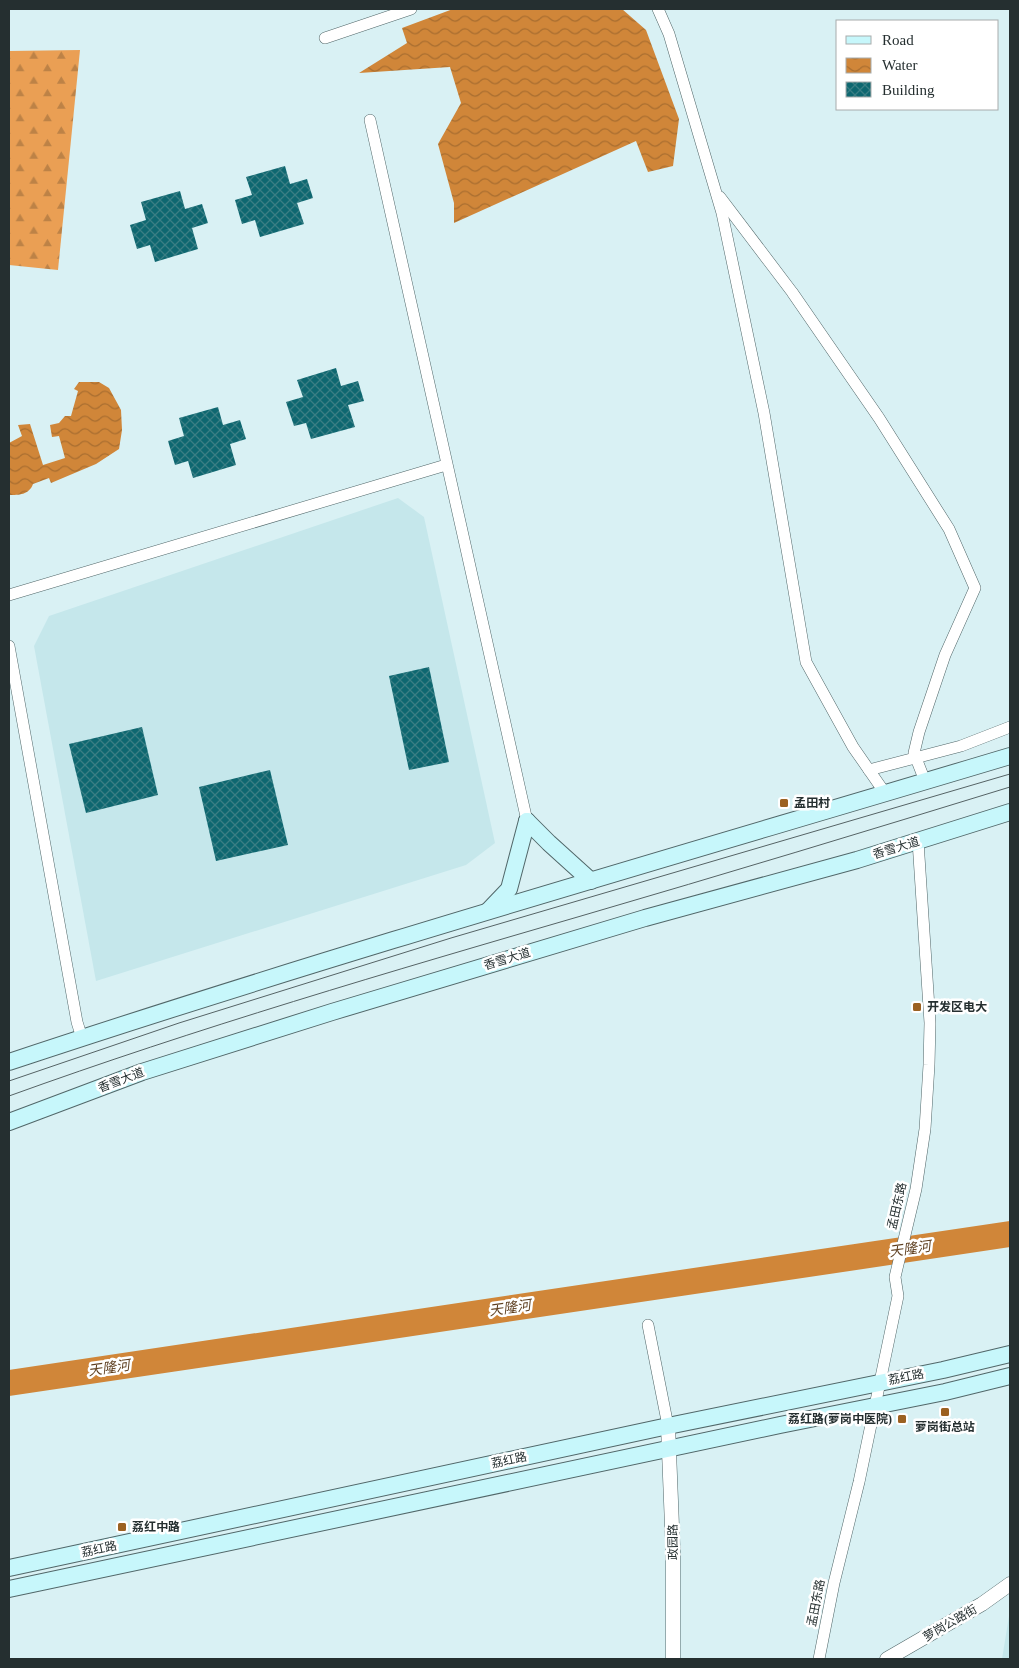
<svg xmlns="http://www.w3.org/2000/svg" width="1019" height="1668" viewBox="0 0 1019 1668" font-family="'Times New Roman','Noto Sans SC',serif">
<style>
.built{fill:#c5e7eb}
.forest{fill:url(#forest-firs)}
.water{fill:url(#water-waves)}
.lines{fill:none;stroke-linecap:round;stroke-linejoin:round}
.river{stroke:#d08639;stroke-width:26}
.building{fill:url(#building-cross-hatch)}
.minor-casing{stroke:#516769;stroke-width:12}
.tertiary-casing{stroke:#516769;stroke-width:15}
.secondary-casing{stroke:#516769;stroke-width:18}
.minor{stroke:#fff;stroke-width:11}
.tertiary{stroke:#fff;stroke-width:14}
.secondary{stroke:#c7f7fb;stroke-width:16}
.tram{stroke:#556365;stroke-width:1}
.poi-dot{fill:#9b6121;stroke:#fff;stroke-width:2}
.labels{text-anchor:middle;dominant-baseline:central;stroke-width:5;stroke-linejoin:round;paint-order:stroke}
.poi-label{font-size:12px;font-weight:bold;fill:#252f30;stroke:#fff;text-anchor:start}
.street-label{font-size:12px;fill:#252f30;stroke:#fff}
.water-label{font-size:14px;font-style:italic;fill:#5e3f20;stroke:#fff}
</style>
<defs>
<pattern id="forest-firs" width="22" height="20" patternUnits="userSpaceOnUse" patternTransform="scale(1.25)"><rect width="22" height="20" fill="#ea9f54"/><path d="M5 1l3.5 6h-7zM16 11l3.5 6h-7z" fill="#bd8246"/></pattern>
<pattern id="water-waves" width="16" height="10" patternUnits="userSpaceOnUse" patternTransform="scale(1.25)"><rect width="16" height="10" fill="#d08639"/><path d="M0 5q4-4 8 0t8 0" fill="none" stroke="#a96e30"/></pattern>
<pattern id="building-cross-hatch" width="8" height="8" patternUnits="userSpaceOnUse" patternTransform="scale(1.25)"><rect width="8" height="8" fill="#0e6770"/><path d="M0 0l8 8M0 8l8-8" fill="none" stroke="#3a7e84"/></pattern>
</defs>
<rect width="100%" height="100%" fill="#d9f1f4"/>
<g class="built">
<polygon points="398,498 424,517 495,843 466,865 96,981 34,646 49,616"/>
<polygon points="1010,1610 1010,1659 1002,1659"/>
</g>
<polygon class="forest" points="80,50 58,270 9,265 9,51"/>
<g class="water">
<polygon points="453,9 622,9 646,30 679,119 673,166 648,172 636,141 454,223 454,203 438,144 461,103 450,67 359,73 407,43 402,28"/>
<path d="M79 382H99L109 388 121 410 122 430 119 449 96 464 51 483 49 478 33 484C29 495 19 495 9 495V443L22 436 18 425 30 424 43 465 65 458 59 436 52 437 50 425 59 423 65 416H71L78 391 74 389Z"/>
</g>
<g class="lines">
<polyline class="river" points="9,1383 1010,1234"/>
</g>
<g class="building">
<polygon points="285,166 290,184 307,179 313,198 297,203 304,224 260,237 255,220 242,224 235,200 252,195 246,177"/>
<polygon points="180,191 185,209 202,204 208,223 192,228 198,249 155,262 150,245 137,249 130,225 146,220 141,202"/>
<polygon points="336,368 341,386 358,381 364,401 348,405 355,427 311,439 306,423 294,426 286,402 303,397 297,380"/>
<polygon points="218,407 223,425 240,420 246,439 230,444 236,465 193,478 188,461 175,465 168,441 184,436 179,418"/>
<polygon points="429,667 449,762 409,770 389,676"/>
<polygon points="142,727 158,795 86,813 69,744"/>
<polygon points="270,770 288,845 216,861 199,787"/>
</g>
<g class="lines">
<g class="minor-casing">
<g id="minor">
<polyline points="658,9 669,34 722,213 764,413 806,662 853,747 885,793"/>
<polyline points="325,38 411,9"/>
<polyline points="370,120 527,821"/>
<polyline points="720,197 792,292 879,418 949,529 975,588 945,655 919,732 914,753 925,781"/>
<polyline points="9,595 446,465"/>
<polyline points="9,646 77,1022 82,1038"/>
<polyline points="869,770 961,746 1010,727"/>
<polyline points="648,1325 668,1426"/>
<polyline points="819,1659 834,1583 859,1482 898,1296 895,1277 916,1189 925,1129 929,1065 930,1023 918,841"/>
</g>
</g>
<g class="tertiary-casing">
<g id="tertiary">
<polyline points="668,1426 673,1551 673,1659"/>
<polyline points="887,1659 982,1604 1010,1584"/>
</g>
</g>
<g class="secondary-casing">
<g id="secondary">
<polyline points="527,821 549,843 591,881"/>
<polyline points="488,911 509,889 527,821"/>
<path d="M9 1062C340 952 676 856 1010 756"/>
<polyline points="9,1122 142,1072 332,1012 645,918 857,860 1010,812"/>
<polyline points="9,1568 668,1426 943,1370 1010,1354"/>
<polyline points="9,1589 780,1425 945,1392 1010,1376"/>
</g>
</g>
<use href="#minor" class="minor"/>
<use href="#tertiary" class="tertiary"/>
<use href="#secondary" class="secondary"/>
<g class="tram">
<polyline points="9,1081 179,1023 451,938 1010,774"/>
<path d="M9 1096C197 1028 389 972 581 916 725 874 867 831 1010 787"/>
</g>
</g>
<g class="poi-dot">
<rect x="779" y="798" width="10" height="10" rx="2.5"/>
<rect x="912" y="1002" width="10" height="10" rx="2.5"/>
<rect x="940" y="1407" width="10" height="10" rx="2.5"/>
<rect x="897" y="1414" width="10" height="10" rx="2.5"/>
<rect x="117" y="1522" width="10" height="10" rx="2.5"/>
</g>
<g class="labels">
<g class="poi-label">
<text x="794" y="803">孟田村</text>
<text x="927" y="1007">开发区电大</text>
<text x="892" y="1419" text-anchor="end">荔红路(萝岗中医院)</text>
<text x="945" y="1427" text-anchor="middle">萝岗街总站</text>
<text x="132" y="1527">荔红中路</text>
</g>
<g class="street-label">
<text transform="translate(896 848) rotate(-17)">香雪大道</text>
<text transform="translate(507 959) rotate(-17)">香雪大道</text>
<text transform="translate(121 1080) rotate(-21)">香雪大道</text>
<text transform="translate(897 1206) rotate(-77)">孟田东路</text>
<text transform="translate(906 1377) rotate(-11)">荔红路</text>
<text transform="translate(509 1460) rotate(-12)">荔红路</text>
<text transform="translate(673 1542) rotate(-91)">政园路</text>
<text transform="translate(99 1549) rotate(-12)">荔红路</text>
<text transform="translate(816 1603) rotate(-79)">孟田东路</text>
<text transform="translate(950 1623) rotate(-30)">萝岗公路街</text>
</g>
<g class="water-label">
<text transform="translate(910 1249) rotate(-8)">天隆河</text>
<text transform="translate(510 1308) rotate(-8)">天隆河</text>
<text transform="translate(109 1368) rotate(-8)">天隆河</text>
</g>
</g>
<rect width="1019" height="1668" fill="none" stroke="#252f30" stroke-width="20"/>
<rect x="836" y="20" width="162" height="90" fill="#ffffff" stroke="#a8acac"/>
<rect x="846" y="36" width="25" height="8" fill="#c7f7fb" stroke="#a8acac"/>
<text x="882" y="45" font-size="15" fill="#252f30">Road</text>
<rect x="846" y="58" width="25" height="15" fill="url(#water-waves)" stroke="#a8acac"/>
<text x="882" y="70" font-size="15" fill="#252f30">Water</text>
<rect x="846" y="82" width="25" height="15" fill="url(#building-cross-hatch)" stroke="#a8acac"/>
<text x="882" y="95" font-size="15" fill="#252f30">Building</text>
</svg>
